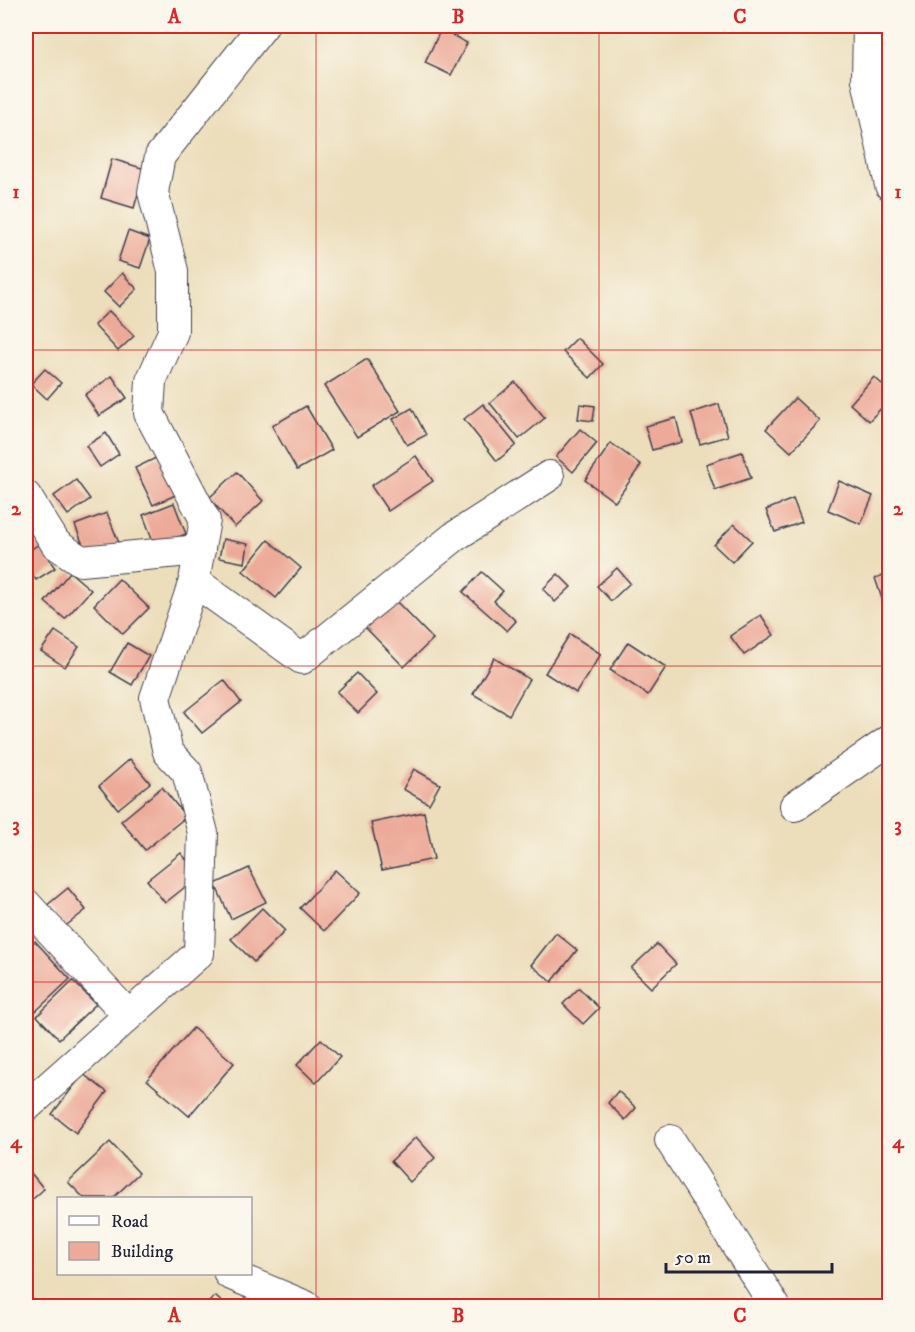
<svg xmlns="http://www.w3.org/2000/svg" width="915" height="1332" viewBox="0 0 915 1332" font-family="'IM FELL DW Pica',serif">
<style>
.building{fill:#edaa98}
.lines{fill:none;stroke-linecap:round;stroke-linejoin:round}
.minor-casing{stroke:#403e4e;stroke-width:32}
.minor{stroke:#fff;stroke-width:30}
.grid{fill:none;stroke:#d62828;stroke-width:1.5;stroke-opacity:0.55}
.neatline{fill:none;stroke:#d62828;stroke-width:2}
.grid-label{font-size:20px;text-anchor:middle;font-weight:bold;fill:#d62828}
</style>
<rect width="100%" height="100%" fill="#fbf7ec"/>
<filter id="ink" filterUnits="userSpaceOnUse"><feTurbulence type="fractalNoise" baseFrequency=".0167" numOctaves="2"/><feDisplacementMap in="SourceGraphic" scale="12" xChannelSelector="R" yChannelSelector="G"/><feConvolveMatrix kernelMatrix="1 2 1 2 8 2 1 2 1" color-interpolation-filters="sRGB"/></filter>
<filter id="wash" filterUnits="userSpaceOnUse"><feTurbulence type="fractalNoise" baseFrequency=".008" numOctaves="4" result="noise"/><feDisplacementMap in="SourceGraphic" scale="24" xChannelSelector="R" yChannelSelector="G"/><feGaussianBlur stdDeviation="1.35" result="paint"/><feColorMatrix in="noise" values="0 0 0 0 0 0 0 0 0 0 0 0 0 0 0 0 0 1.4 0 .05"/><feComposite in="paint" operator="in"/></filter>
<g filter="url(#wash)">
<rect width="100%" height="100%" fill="#ecdebb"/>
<g id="blocks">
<g class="building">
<polygon points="441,29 467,43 451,75 425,63"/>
<polygon points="112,159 145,169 134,208 101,198"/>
<polygon points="128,231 150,239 140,268 118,261"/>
<polygon points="122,273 137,289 119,307 104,292"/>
<polygon points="109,311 134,336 118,351 94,325"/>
<polygon points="577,338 603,364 590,378 563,352"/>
<polygon points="367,359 400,411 357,437 324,386"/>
<polygon points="45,369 61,383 47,399 31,384"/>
<polygon points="112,376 127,398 99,416 85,395"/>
<polygon points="874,377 890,391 890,399 869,421 850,404"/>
<polygon points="515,382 545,418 519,439 490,403"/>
<polygon points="795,398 820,421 791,452 766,429"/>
<polygon points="483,404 516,445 497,461 464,419"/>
<polygon points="580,404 595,406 593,421 578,419"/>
<polygon points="719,404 728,436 700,444 691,413"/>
<polygon points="306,406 332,450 297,470 272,426"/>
<polygon points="412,408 426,435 407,445 393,419"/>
<polygon points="676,418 682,442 652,450 645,426"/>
<polygon points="580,429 597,443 573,472 556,457"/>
<polygon points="106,433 119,454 100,467 86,446"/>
<polygon points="611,443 641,465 615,502 585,480"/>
<polygon points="742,452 751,478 715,490 706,464"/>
<polygon points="160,456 178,494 153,505 135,468"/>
<polygon points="416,456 433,481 388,511 371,486"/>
<polygon points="237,472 263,501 235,527 209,498"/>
<polygon points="76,480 90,499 68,515 54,496"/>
<polygon points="839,481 873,496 861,524 828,510"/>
<polygon points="793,499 802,522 775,532 766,510"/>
<polygon points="174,503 186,534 155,546 143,515"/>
<polygon points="107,513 119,543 87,555 75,525"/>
<polygon points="734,524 752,541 732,562 714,545"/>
<polygon points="223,539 248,544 245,563 219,558"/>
<polygon points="268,540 301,568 276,598 243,571"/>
<polygon points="39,544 55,568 36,580 26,564 26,553"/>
<polygon points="617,568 630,583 611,601 597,586"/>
<polygon points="70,572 91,590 65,619 45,602"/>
<polygon points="482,572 503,591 494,601 516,621 507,631 463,592"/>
<polygon points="890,573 890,604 884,605 875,578"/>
<polygon points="558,574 571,587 555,602 543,589"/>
<polygon points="119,579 149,608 123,634 94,605"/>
<polygon points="393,598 433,639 404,667 364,626"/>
<polygon points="761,615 774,635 744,655 730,636"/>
<polygon points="55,631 79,647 65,667 41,651"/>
<polygon points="570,634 601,654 576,693 545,673"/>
<polygon points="628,642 666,667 648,695 610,670"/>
<polygon points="127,643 149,656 132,685 110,672"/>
<polygon points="494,658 529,679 509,715 473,694"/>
<polygon points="357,673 377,694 358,713 337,692"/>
<polygon points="224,680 241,702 202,733 184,712"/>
<polygon points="130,759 150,783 118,809 99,786"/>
<polygon points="414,769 440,784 429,804 403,789"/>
<polygon points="162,787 186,817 145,850 121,821"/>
<polygon points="424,812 434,859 382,870 371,823"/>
<polygon points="181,853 199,876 165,903 147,880"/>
<polygon points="249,868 266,902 231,919 215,884"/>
<polygon points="335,870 360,893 324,931 300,908"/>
<polygon points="68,888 86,910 63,928 46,906"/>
<polygon points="262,908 285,931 254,962 231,939"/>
<polygon points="556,933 577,950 552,982 531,965"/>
<polygon points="35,941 70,979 34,1013 26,1004 26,950"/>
<polygon points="657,944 676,964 651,988 631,968"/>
<polygon points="73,981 96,1004 59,1039 37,1016"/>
<polygon points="579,988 599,1008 583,1024 563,1004"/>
<polygon points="193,1028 234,1063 189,1116 147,1080"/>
<polygon points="321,1039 340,1057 316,1083 297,1065"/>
<polygon points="83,1074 107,1092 76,1133 52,1114"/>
<polygon points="618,1091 636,1108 625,1120 608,1103"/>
<polygon points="416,1137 435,1158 410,1182 391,1161"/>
<polygon points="110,1142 139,1173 113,1198 84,1198 68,1182"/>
<polygon points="26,1167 44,1189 26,1205"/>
<polygon points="215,1296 226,1306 205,1306"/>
</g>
</g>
</g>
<g filter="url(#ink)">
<use href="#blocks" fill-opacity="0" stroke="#403e4e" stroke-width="1.5"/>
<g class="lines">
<g class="minor-casing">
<g id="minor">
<polyline points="868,26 867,80 890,185"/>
<polyline points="26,496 56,544 81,561 200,550"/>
<polyline points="194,581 302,659 454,537 549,476"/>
<polyline points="795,806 890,740"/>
<polyline points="26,904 128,1015"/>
<polyline points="26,1107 199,953 203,833 187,772 168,752 155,698 194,581 205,520 149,413 151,381 173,332 173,271 153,192 160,156 263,26"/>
<polyline points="670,1140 775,1306"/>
<polyline points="229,1274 306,1306"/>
</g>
</g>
<use href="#minor" class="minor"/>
</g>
</g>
<path class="grid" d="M316 26V1306M599 26V1306M26 350H890M26 666H890M26 982H890"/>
<rect width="915" height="1332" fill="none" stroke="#fbf7ec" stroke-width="66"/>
<rect x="57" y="1197" width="195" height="78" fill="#fbf7ec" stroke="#a4a2a5" stroke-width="1.5"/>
<rect x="69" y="1216" width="30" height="9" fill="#ffffff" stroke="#a4a2a5" stroke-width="1.5"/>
<text x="111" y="1227" font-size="18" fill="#22223b">Road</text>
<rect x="69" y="1242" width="30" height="18" fill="#edaa98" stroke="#a4a2a5" stroke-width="1.5"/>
<text x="111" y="1257" font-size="18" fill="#22223b">Building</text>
<path d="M666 1263v9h166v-9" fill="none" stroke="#22223b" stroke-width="3"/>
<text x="675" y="1263" font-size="18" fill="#22223b" stroke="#fbf7ec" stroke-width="4.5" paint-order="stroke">50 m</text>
<rect x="33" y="33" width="849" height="1266" class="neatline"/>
<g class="grid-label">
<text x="174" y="23">A</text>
<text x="458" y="23">B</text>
<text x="740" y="23">C</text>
<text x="16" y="198">1</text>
<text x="898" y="198">1</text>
<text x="16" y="515">2</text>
<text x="898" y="515">2</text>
<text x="16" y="831">3</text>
<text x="898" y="831">3</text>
<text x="16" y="1148">4</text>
<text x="898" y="1148">4</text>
<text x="174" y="1322">A</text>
<text x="458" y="1322">B</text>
<text x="740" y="1322">C</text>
</g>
</svg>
